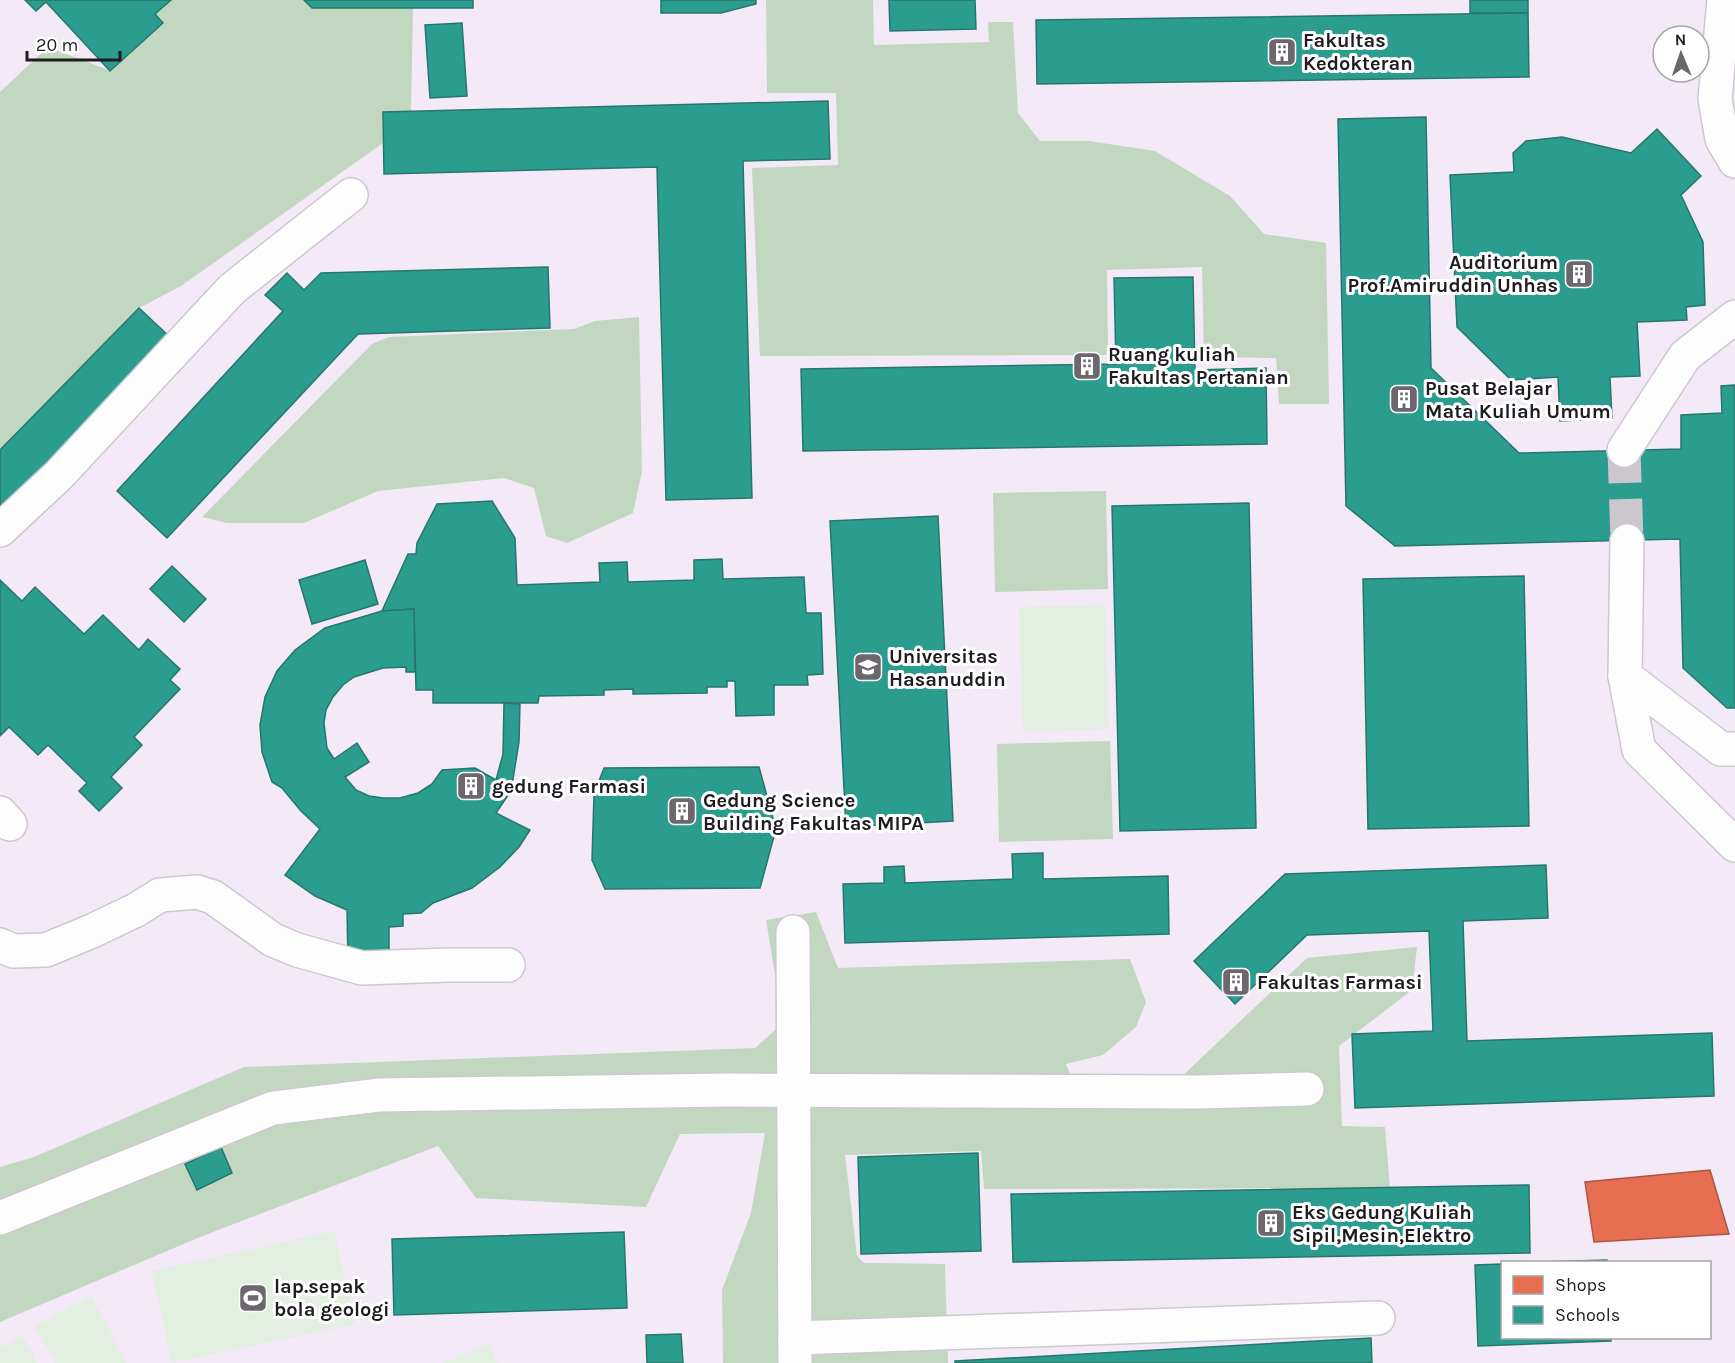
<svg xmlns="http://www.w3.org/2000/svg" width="1735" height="1363" viewBox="0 0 1735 1363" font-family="Karla,sans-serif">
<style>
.built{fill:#f3e9f7;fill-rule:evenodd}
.green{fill:#e3efe1}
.forest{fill:#c2d7c0}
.shops{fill:#e76f51;stroke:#ab5643;stroke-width:1.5}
.schools{fill:#2a9d8f;stroke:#27766e;stroke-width:1.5}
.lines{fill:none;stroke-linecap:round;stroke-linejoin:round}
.minor-tunnel{stroke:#ccc7cd;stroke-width:33;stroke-dasharray:33 16;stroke-linecap:butt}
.minor-casing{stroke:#ccc8ce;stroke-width:36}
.minor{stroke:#fefdfe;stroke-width:33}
.labels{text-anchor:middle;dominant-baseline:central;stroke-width:6;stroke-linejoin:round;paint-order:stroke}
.poi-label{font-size:20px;font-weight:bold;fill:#1f1c21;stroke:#fff;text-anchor:start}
</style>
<rect width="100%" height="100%" fill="#f7f2f8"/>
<path class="built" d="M0 0H1735V1363H0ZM1663 36H1699V72H1663ZM1502 1262H1710V1338H1502Z"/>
<g class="green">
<polygon points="1105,605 1109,729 1023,732 1019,607"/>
<polygon points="334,1231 355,1324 172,1363 152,1271"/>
<polygon points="91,1296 126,1363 55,1363 35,1326"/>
<polygon points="23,1336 37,1363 0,1363 0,1348"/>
<polygon points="489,1344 497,1363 443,1363"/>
</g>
<g class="forest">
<polygon points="171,0 304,0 312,8 413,8 411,111 383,112 383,143 181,286 139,308 0,450 0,92 48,47 111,71 162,23 155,14"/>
<polygon points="766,0 873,0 874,45 989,42 988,22 1013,22 1018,113 1040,141 1089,141 1155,151 1230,196 1264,234 1326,243 1329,404 1279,404 1276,358 1204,357 1202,267 1107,270 1108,355 760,356 752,168 838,165 836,93 767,93"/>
<polygon points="639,317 642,471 633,513 567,543 546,536 534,488 504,478 378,491 304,523 227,523 202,517 372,344 389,337 574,329 595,321"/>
<polygon points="1106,491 1108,589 995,592 993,493"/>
<polygon points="1110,741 1113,839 999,842 997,744"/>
<polygon points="816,912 838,968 1130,959 1146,1002 1136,1027 1103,1055 1066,1064 1071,1077 1179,1079 1307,958 1417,947 1412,990 1339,1046 1342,1126 1385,1127 1390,1188 984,1189 981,1151 845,1155 857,1256 864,1263 945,1264 948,1363 723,1363 722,1290 751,1213 765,1133 680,1134 646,1207 476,1198 438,1146 200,1237 0,1322 0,1167 34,1157 244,1067 755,1048 783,1023 766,920"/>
</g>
<polygon class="shops" points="1710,1170 1729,1234 1594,1242 1585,1182"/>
<g class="schools">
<polygon points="25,0 171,0 155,14 163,23 110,71 46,2 36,11"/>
<polygon points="304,0 473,0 473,8 312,8"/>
<polygon points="661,0 756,0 756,4 721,13 661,13"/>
<polygon points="889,0 975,0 976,29 890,31"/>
<rect x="1470" y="0" width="58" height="13"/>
<polygon points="1528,13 1529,77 1037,84 1036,20"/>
<polygon points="462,23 467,96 430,98 425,25"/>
<polygon points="828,101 830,159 743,161 752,498 666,500 657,167 384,174 383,112"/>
<polygon points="1426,117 1431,368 1519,453 1681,449 1681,415 1722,413 1721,386 1735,385 1735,708 1727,708 1683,668 1680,539 1395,546 1346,506 1338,119"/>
<polygon points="1657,129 1701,176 1681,195 1703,242 1705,305 1686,307 1687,320 1637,322 1640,376 1610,377 1612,418 1560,421 1558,377 1511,380 1457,327 1450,175 1514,172 1513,153 1526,141 1562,137 1631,153"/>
<polygon points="548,267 550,328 358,334 167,538 117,491 283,311 265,295 287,273 304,290 321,273"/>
<polygon points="1193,277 1195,370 1266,368 1267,444 803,451 801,369 1116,364 1114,278"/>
<polygon points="139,308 173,340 0,517 0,450"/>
<polygon points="492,501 515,538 517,585 600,582 599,563 627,562 628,582 694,580 694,560 722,559 723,579 804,577 806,613 821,613 823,674 807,675 808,685 774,685 774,715 736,716 735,681 727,681 727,687 707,687 707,693 633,694 633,689 604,690 604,695 539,696 538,703 433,703 433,690 416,690 414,609 382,611 408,554 416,554 417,543 437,504"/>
<polygon points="1249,503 1256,828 1120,831 1112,506"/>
<polygon points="938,516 953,821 846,827 830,521"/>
<polygon points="365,560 378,604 312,624 299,580"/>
<polygon points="172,566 206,599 184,622 150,589"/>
<polygon points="1524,576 1529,826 1368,829 1363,579"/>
<polygon points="0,580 22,601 35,587 84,634 103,615 139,650 148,639 180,669 170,680 180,689 134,737 142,745 111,777 122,788 99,811 79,791 87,783 48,745 38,755 9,727 0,736"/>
<polygon points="414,609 415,672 406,672 406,667 383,668 354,677 343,685 333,697 326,710 324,723 327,748 334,759 357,743 369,762 345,777 356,790 369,796 383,798 400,798 418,793 432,784 442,770 475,768 496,780 503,754 504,703 520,704 519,742 511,791 496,813 530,830 519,847 500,867 472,888 433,903 421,913 403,914 403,926 389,927 389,960 348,961 347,910 315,896 285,875 320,829 301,811 282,788 272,782 262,752 260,725 265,697 277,671 295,650 325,628 382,611"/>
<polygon points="759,767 776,829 760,888 605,889 592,860 594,794 604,768"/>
<polygon points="1043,853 1043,879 1168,876 1169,934 845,943 843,884 884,883 884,867 904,866 905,883 1013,879 1012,854"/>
<polygon points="1546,865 1548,918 1463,921 1467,1041 1712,1033 1714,1096 1355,1108 1352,1034 1433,1031 1429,931 1307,935 1235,1004 1194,961 1285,874"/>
<polygon points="221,1147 232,1173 197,1190 185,1164"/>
<polygon points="978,1153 981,1251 861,1254 858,1157"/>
<polygon points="1529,1185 1530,1253 1013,1262 1011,1194"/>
<polygon points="624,1232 627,1308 394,1315 392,1239"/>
<polygon points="1607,1260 1607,1262 1540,1262"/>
<polygon points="1502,1264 1502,1338 1611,1338 1611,1341 1478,1346 1475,1265"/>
<polygon points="681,1334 683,1363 647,1363 646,1335"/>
<polygon points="1371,1338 1372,1363 955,1363 955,1361"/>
</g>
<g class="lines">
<polyline class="minor-tunnel" points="1624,450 1627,541"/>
<g class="minor-casing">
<g id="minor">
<polyline points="1724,0 1715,99 1722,139 1735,161"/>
<polyline points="1624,450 1685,356 1735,317"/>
<polyline points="0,530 59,475 232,289 351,195"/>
<polyline points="1627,541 1625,676 1639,750 1735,845"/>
<polyline points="1625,676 1721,749 1735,749"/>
<polyline points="0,813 10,824"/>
<polyline points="793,932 795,1363"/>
<polyline points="0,945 13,951 46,950 92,931 136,910 160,895 197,892 213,897 273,940 297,950 362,968 449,965 508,965"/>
<polyline points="0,1218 273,1108 378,1095 729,1090 1199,1092 1307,1089"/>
<polyline points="795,1338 1378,1318"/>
</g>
</g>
<use href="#minor" class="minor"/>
</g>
<defs>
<g id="building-square" transform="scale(1.5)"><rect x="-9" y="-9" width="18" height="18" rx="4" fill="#6b676c" stroke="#fff"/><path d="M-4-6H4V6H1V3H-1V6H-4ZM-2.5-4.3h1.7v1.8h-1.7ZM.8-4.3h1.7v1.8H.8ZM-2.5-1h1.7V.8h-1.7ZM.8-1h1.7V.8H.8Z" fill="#fff"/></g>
<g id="university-square" transform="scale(1.5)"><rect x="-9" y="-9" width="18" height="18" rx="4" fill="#6b676c" stroke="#fff"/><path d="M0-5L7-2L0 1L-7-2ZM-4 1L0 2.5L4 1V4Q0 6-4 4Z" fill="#fff"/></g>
<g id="stadium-square" transform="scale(1.5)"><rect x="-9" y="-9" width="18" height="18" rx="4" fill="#6b676c" stroke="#fff"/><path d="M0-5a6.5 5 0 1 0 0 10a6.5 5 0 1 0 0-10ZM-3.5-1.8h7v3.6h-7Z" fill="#fff"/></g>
</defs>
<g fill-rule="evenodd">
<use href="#building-square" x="1282" y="52"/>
<use href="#building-square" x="1579" y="274"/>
<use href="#building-square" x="1087" y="366"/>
<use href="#building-square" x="1404" y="399"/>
<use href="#university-square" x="868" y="667"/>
<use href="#building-square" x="471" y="786"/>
<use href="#building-square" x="682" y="811"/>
<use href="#building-square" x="1236" y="982"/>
<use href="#building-square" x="1271" y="1223"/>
<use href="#stadium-square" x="253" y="1298"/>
</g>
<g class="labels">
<g class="poi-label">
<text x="1303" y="40">Fakultas<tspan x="1303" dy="23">Kedokteran</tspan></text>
<text x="1558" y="262" text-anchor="end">Auditorium<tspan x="1558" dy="23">Prof.Amiruddin Unhas</tspan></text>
<text x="1108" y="354">Ruang kuliah<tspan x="1108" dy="23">Fakultas Pertanian</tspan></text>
<text x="1425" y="388">Pusat Belajar<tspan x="1425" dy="23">Mata Kuliah Umum</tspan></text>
<text x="889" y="656">Universitas<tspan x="889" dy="23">Hasanuddin</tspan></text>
<text x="492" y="786">gedung Farmasi</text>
<text x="703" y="800">Gedung Science<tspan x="703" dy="23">Building Fakultas MIPA</tspan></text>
<text x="1257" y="982">Fakultas Farmasi</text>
<text x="1292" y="1212">Eks Gedung Kuliah<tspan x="1292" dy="23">Sipil,Mesin,Elektro</tspan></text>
<text x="274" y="1286">lap.sepak<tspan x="274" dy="23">bola geologi</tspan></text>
</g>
</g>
<rect x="1501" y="1261" width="210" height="78" fill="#ffffff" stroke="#a5a4a6" stroke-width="1.5"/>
<rect x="1513" y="1276" width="30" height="18" fill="#e76f51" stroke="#a5a4a6" stroke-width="1.5"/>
<text x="1555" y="1291" font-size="18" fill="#1f1c21">Shops</text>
<rect x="1513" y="1306" width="30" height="18" fill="#2a9d8f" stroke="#a5a4a6" stroke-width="1.5"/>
<text x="1555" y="1321" font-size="18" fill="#1f1c21">Schools</text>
<g transform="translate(1681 54) rotate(358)"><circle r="28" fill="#ffffff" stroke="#a5a4a6" stroke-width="1.5"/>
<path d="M0-4.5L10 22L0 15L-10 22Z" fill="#6b676c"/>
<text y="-9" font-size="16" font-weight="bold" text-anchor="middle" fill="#1f1c21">N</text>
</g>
<path d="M27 51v9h93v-9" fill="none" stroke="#1f1c21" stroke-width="3"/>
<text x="36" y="51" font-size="18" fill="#1f1c21" stroke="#ffffff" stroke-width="4.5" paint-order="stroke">20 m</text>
</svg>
